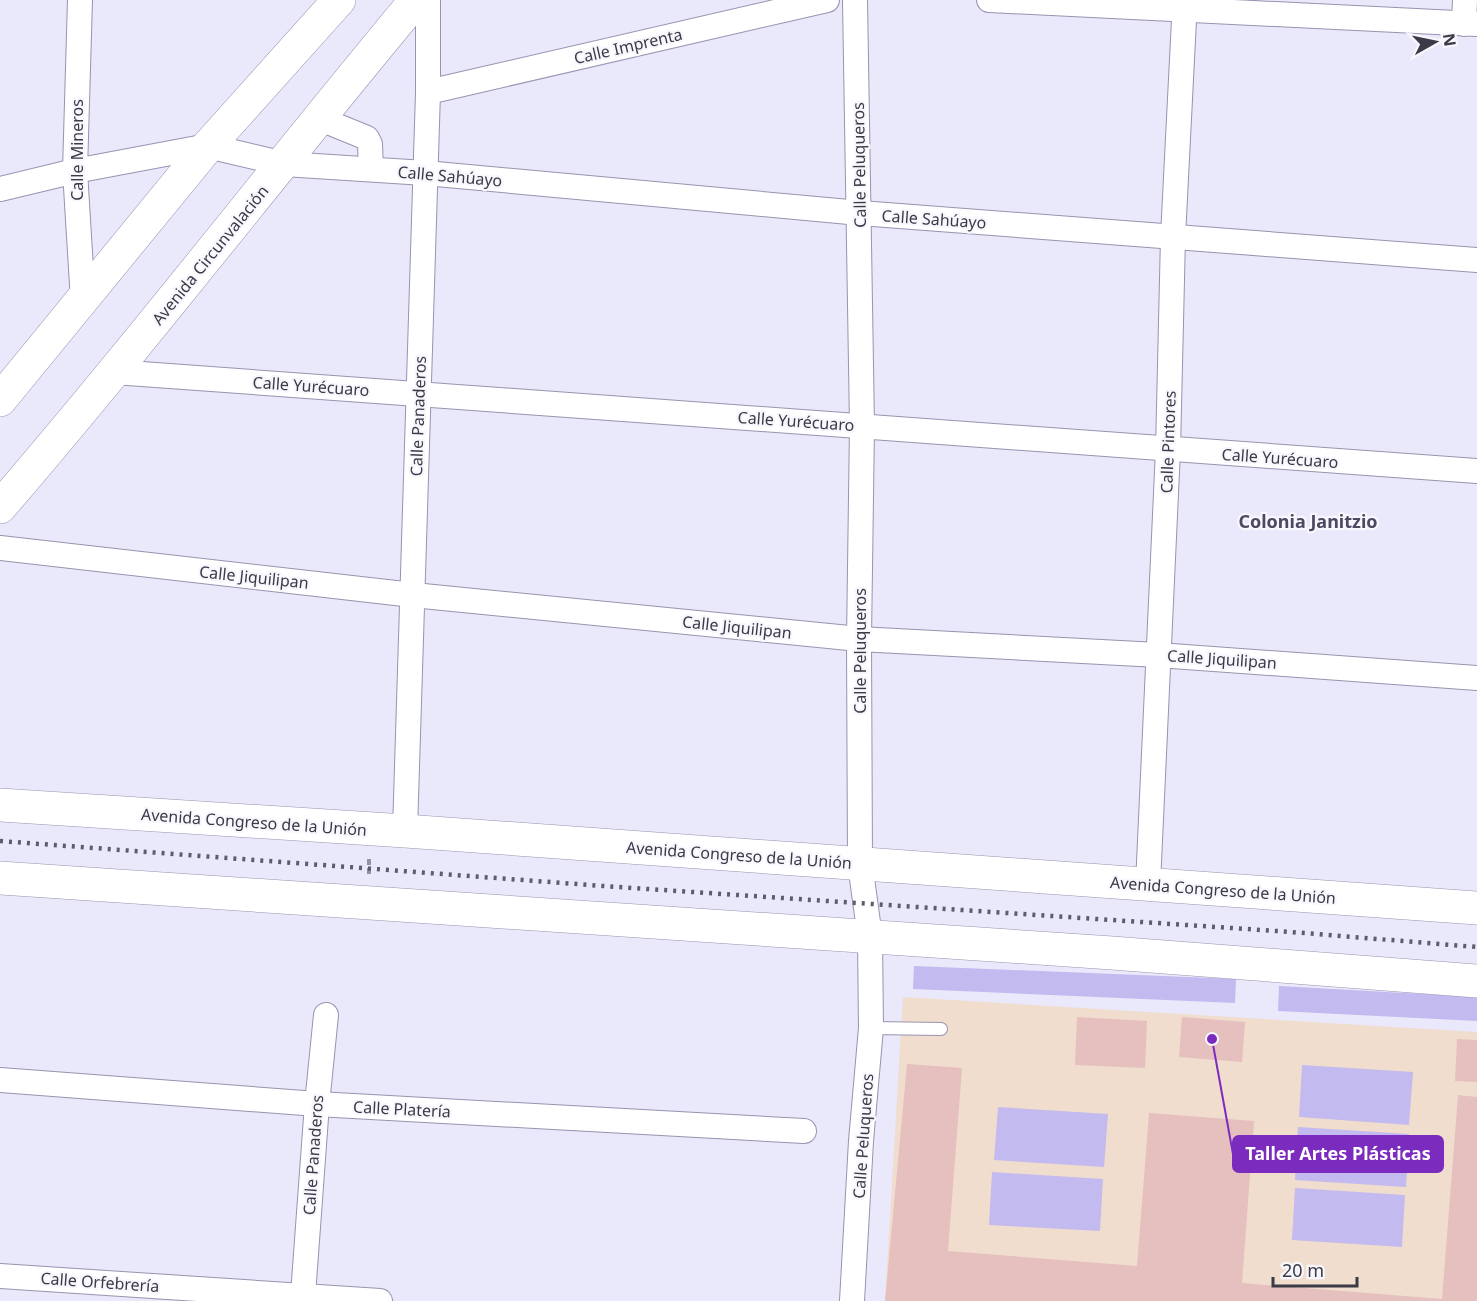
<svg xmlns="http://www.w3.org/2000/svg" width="1477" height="1301" viewBox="0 0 1477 1301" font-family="'Noto Sans',sans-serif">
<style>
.education{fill:#f0ddcd}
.green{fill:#c3baef}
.building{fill:#e5c0be}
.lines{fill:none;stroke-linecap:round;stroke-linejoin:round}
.lane-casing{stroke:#9893b0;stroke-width:14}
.street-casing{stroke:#9893b0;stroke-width:26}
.secondary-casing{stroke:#9893b0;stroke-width:34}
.primary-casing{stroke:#9893b0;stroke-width:34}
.path{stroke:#9392a1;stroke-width:4;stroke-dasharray:6 3;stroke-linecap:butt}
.lane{stroke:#fff;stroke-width:12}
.street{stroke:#fff;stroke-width:24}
.secondary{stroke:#fff;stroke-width:33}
.primary{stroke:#fff;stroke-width:33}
.rail{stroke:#5e5c6a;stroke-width:4.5;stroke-dasharray:3 6;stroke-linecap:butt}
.labels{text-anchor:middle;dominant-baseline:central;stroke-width:4.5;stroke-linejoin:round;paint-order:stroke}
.street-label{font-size:16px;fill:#3b3a46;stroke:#f8f7fd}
.neighbourhood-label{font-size:18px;font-weight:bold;fill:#4d4962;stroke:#f8f7fd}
.leader{fill:none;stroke:#7b2cbf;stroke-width:2}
.callout-dot{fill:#7b2cbf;stroke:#f8f7fd;stroke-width:2}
.callout{fill:#7b2cbf;stroke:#7b2cbf;stroke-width:2}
.callout-label{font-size:18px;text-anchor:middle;font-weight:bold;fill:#fff}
</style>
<rect width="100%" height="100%" fill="#eae8fb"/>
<polygon class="education" points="903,997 1477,1032 1477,1301 885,1301"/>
<g class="green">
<polygon points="914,966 1236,979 1235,1003 913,989"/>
<polygon points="1279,986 1477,997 1477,1021 1278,1011"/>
<polygon points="1302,1065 1413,1072 1409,1125 1299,1117"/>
<polygon points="998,1107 1108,1114 1104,1167 994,1160"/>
<polygon points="1298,1127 1409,1134 1406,1187 1295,1180"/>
<polygon points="992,1172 1103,1179 1100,1231 989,1225"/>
<polygon points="1295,1188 1405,1195 1402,1247 1292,1240"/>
</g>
<g class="building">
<polygon points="1077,1017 1147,1021 1145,1068 1075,1065"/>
<polygon points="1182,1017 1245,1022 1242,1062 1179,1057"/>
<polygon points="1457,1039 1477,1040 1477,1082 1455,1081"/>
<polygon points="907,1064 962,1068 948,1251 1137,1266 1149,1113 1254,1121 1242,1283 1442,1299 1458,1095 1477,1097 1477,1301 885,1301"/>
</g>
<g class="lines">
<g class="lane-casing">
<polyline id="lane" points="871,1028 941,1029"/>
</g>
<g class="street-casing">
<g id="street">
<polyline points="80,0 75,171 83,301"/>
<polyline points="989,0 1477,24"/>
<polyline points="1464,24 1465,0"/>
<polyline points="428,92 827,0"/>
<polyline points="318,118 367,138 370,144 371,169"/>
<polyline points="0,189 75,171 208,146 284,164 425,173 860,213 1477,260"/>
<polyline points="114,372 1477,471"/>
<polyline points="0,548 413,595 859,639 1158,655 1477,678"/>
<polyline points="405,831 428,92 428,0"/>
<polyline points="1148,884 1168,450 1173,237 1185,0"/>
<polyline points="0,1080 317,1104 804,1131"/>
<polyline points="0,1276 380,1301"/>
<polyline points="303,1295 317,1104 326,1015"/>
<polyline points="852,1301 861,1141 871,1028 870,937 860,864 859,639 862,426 855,0"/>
</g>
</g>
<g class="secondary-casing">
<g id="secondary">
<polyline points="0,400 208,146 339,0"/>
<path d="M0 507C143 341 276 168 416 0"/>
</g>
</g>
<g class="primary-casing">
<g id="primary">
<polyline points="0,805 405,831 1477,908"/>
<polyline points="0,878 1112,953 1477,981"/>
</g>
</g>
<polyline class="path" points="369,874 369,857"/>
<use href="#lane" class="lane"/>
<use href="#street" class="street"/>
<use href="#secondary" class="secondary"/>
<use href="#primary" class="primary"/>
<polyline class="rail" points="0,841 603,886 1291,932 1477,947"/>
</g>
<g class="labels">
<g class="street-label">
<text transform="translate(628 46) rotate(-13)">Calle Imprenta</text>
<text transform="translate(77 150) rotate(-90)">Calle Mineros</text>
<text transform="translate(859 165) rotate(-91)">Calle Peluqueros</text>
<text transform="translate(450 176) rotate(5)">Calle Sahúayo</text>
<text transform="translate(934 219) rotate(4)">Calle Sahúayo</text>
<text transform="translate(210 255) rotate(-51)">Avenida Circunvalación</text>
<text transform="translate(311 386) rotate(4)">Calle Yurécuaro</text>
<text transform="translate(418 416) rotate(-88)">Calle Panaderos</text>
<text transform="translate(796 421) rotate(4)">Calle Yurécuaro</text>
<text transform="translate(1168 442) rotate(-88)">Calle Pintores</text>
<text transform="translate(1280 458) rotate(4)">Calle Yurécuaro</text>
<text transform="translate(254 577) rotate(6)">Calle Jiquilipan</text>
<text transform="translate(737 627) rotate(6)">Calle Jiquilipan</text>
<text transform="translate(860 651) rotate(-90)">Calle Peluqueros</text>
<text transform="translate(1222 659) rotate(4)">Calle Jiquilipan</text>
<text transform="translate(254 822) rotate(4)">Avenida Congreso de la Unión</text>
<text transform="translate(739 855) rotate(4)">Avenida Congreso de la Unión</text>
<text transform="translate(1223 890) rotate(4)">Avenida Congreso de la Unión</text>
<text transform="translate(402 1109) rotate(3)">Calle Platería</text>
<text transform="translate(863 1136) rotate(-86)">Calle Peluqueros</text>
<text transform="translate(313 1155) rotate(-86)">Calle Panaderos</text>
<text transform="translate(100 1282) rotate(4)">Calle Orfebrería</text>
</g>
<g class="neighbourhood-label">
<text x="1308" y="521">Colonia Janitzio</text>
</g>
</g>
<path class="leader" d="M1212 1039L1233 1154"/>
<circle class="callout-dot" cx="1212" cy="1039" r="6"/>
<rect class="callout" x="1233" y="1136" width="210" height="36" rx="6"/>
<g class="callout-label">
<text x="1338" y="1160">Taller Artes Plásticas</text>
</g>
<g transform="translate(1435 42) rotate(81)" stroke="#f8f7fd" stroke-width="4.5" paint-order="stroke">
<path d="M0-4.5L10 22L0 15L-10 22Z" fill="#3b3a46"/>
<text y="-9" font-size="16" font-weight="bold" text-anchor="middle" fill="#3b3a46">N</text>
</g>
<path d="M1273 1277v9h84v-9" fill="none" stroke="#3b3a46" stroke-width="3"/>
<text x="1282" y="1277" font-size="18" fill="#3b3a46" stroke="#f8f7fd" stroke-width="4.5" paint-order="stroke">20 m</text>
</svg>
